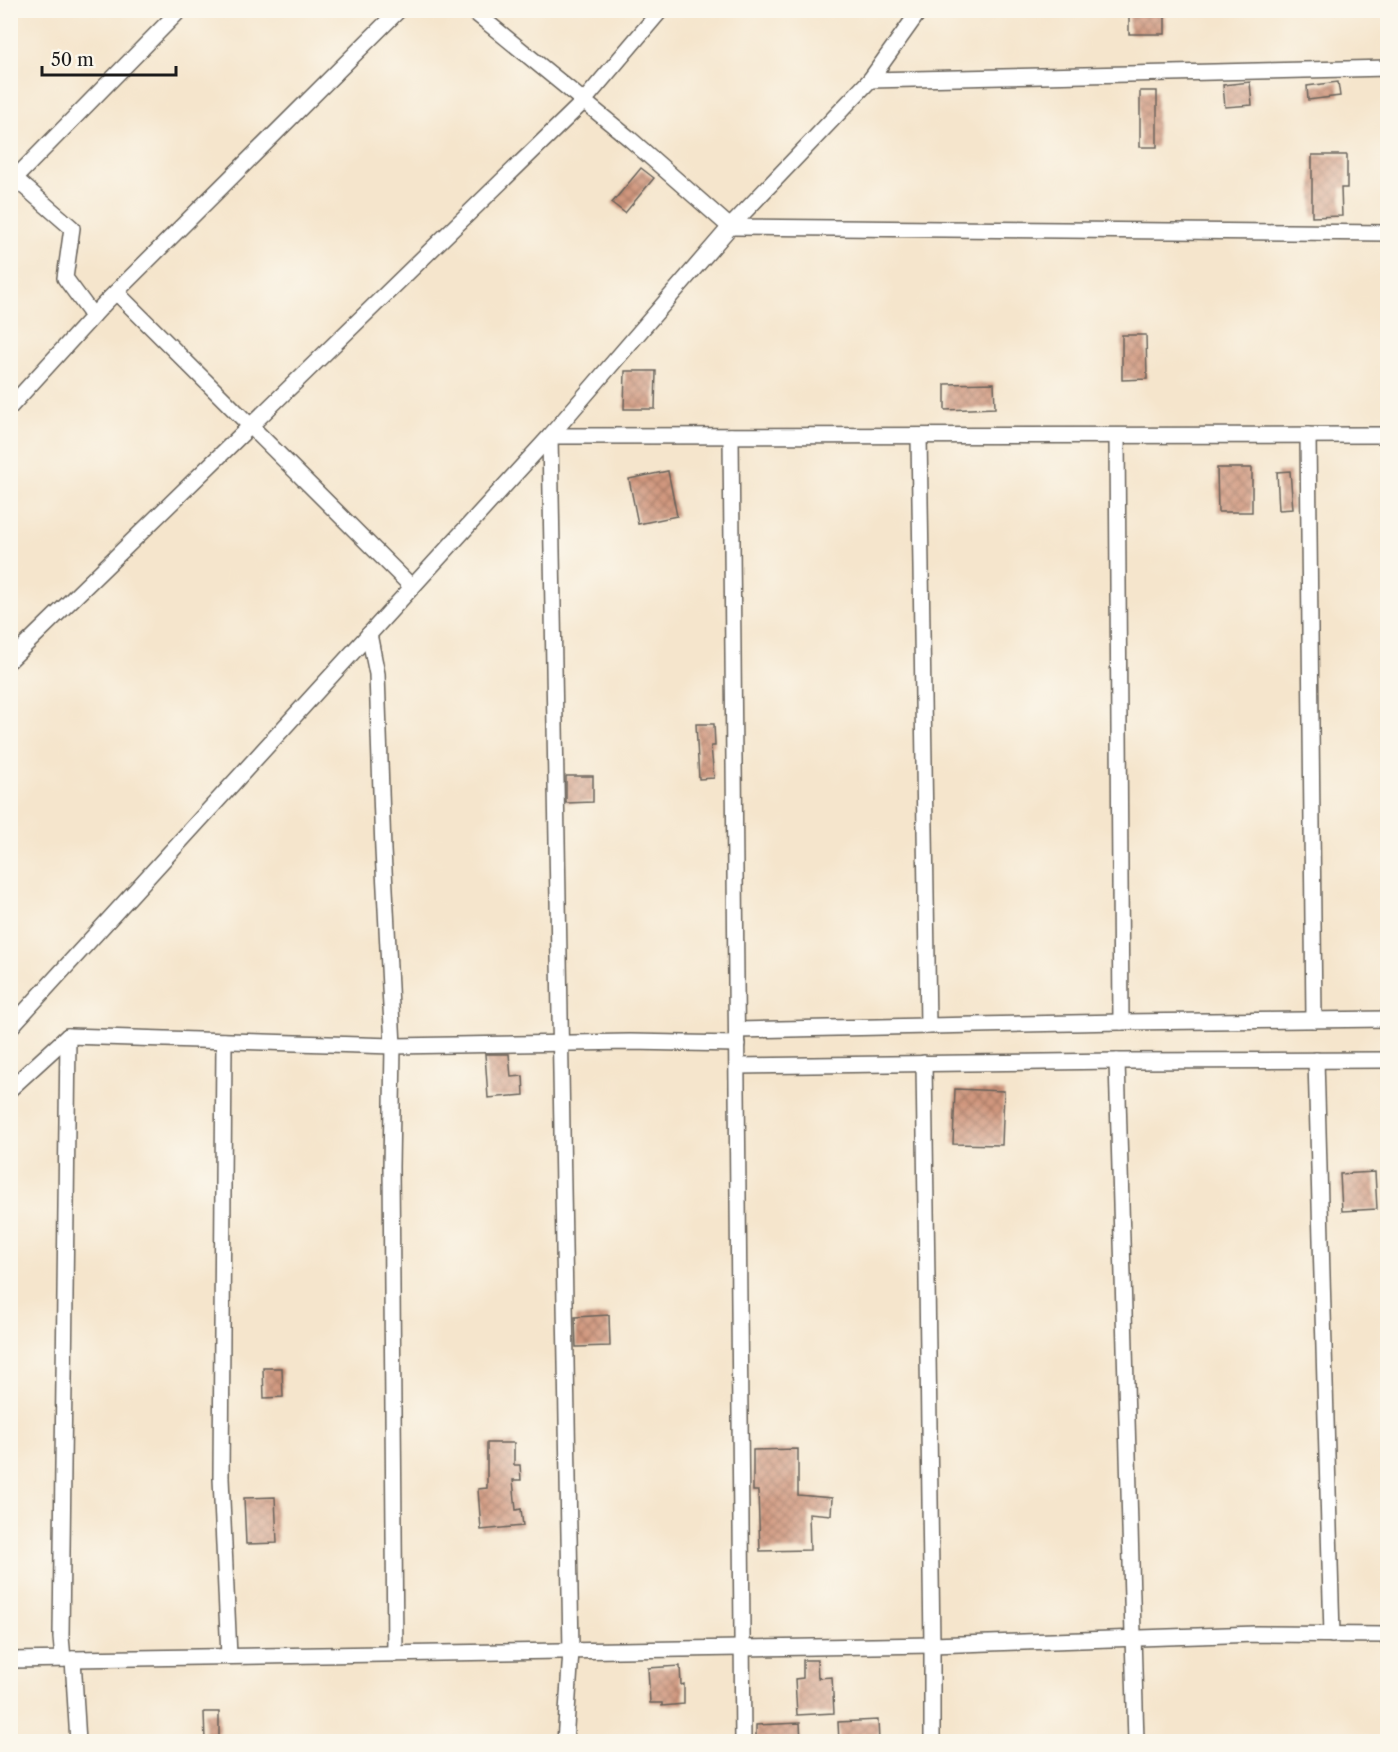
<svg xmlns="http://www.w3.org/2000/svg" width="1398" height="1752" viewBox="0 0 1398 1752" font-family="'Libre Caslon Text',serif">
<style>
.building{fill:url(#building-cross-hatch)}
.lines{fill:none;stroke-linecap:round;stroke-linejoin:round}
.minor-casing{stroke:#68625a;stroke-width:18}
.minor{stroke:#fff;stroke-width:15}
</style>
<defs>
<pattern id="building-cross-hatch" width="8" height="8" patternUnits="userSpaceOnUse" patternTransform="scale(1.5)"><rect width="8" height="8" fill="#d0977e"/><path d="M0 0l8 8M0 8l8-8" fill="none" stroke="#a87a66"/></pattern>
</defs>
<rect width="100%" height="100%" fill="#fbf7ec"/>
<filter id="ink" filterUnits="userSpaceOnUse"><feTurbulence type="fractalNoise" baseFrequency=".0167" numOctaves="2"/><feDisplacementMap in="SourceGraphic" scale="12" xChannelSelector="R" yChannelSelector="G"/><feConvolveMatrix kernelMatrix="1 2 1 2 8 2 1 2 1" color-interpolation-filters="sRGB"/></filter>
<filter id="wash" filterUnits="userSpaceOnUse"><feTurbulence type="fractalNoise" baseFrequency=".008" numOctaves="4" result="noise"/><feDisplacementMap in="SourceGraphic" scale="24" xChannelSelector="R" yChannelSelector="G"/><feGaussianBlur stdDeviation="1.35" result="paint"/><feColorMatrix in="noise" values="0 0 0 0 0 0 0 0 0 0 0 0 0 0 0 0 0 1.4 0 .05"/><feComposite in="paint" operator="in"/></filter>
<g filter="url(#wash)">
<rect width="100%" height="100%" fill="#f5e5cc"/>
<g id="blocks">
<g class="building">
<rect x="1129" y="10" width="36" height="24"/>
<polygon points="1250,82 1252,105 1225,107 1223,85"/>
<polygon points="1338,82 1340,96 1308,100 1307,86"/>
<rect x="1140" y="91" width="17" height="56"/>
<polygon points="1312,155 1347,155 1347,188 1341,188 1342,216 1312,217"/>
<polygon points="641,168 654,178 625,213 612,203"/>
<polygon points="1122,335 1146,335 1147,379 1122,380"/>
<polygon points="625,371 656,371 655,409 624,409"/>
<polygon points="994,383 995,408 945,410 945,384"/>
<polygon points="1217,468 1252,468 1252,512 1218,512"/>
<polygon points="668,471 677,516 638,524 629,479"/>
<polygon points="1290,471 1293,509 1279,510 1277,472"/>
<polygon points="696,724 714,724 715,746 711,746 714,778 699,779"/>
<polygon points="566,776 593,776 593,802 566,803"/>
<polygon points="485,1054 509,1054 511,1077 523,1076 524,1095 488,1098"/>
<polygon points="955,1089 1004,1091 1002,1145 953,1144"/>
<polygon points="1375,1172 1377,1209 1342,1211 1340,1174"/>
<polygon points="609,1315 610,1346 576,1347 575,1317"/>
<polygon points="263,1368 282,1368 283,1397 264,1398"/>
<polygon points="487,1443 514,1443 514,1465 520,1465 521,1480 513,1480 516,1510 521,1509 523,1526 481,1530 478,1489 487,1488"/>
<polygon points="798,1449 798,1495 832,1498 831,1515 809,1513 810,1550 760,1551 758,1491 753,1491 753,1450"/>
<polygon points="275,1497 277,1543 246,1544 244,1498"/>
<polygon points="803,1660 817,1660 818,1678 832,1677 834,1713 797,1715 795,1679 803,1678"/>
<polygon points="680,1666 681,1685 684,1684 684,1704 662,1706 662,1703 650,1703 648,1668"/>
<polygon points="204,1712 219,1712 219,1742 205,1742"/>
<polygon points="878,1720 879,1742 839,1742 838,1722"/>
<polygon points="800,1723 801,1742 756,1742 756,1725"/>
</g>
</g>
</g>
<g filter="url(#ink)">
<use href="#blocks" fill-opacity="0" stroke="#68625a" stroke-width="1.5"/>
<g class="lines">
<g class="minor-casing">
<g id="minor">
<polyline points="472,10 630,139 730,227 1388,233"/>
<polyline points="870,80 1388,68"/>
<polyline points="10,174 72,228 65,278 93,316"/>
<polyline points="15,178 180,10"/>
<polyline points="116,292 412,587"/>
<polyline points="10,407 105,303 399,10"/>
<polyline points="1308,435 1314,1020"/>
<polyline points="731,436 743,1742"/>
<polyline points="919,436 928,1026"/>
<polyline points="1117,436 1121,1022"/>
<polyline points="369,634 377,674 383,850 393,1046 391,1167 395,1654"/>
<polyline points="10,660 583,102 661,10"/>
<polyline points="10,1028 550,436 730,227 870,80 920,10"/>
<polyline points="737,1030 1121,1022 1388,1019"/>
<polyline points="224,1041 221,1478 229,1656"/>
<polyline points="1316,1060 1332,1635"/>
<polyline points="1117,1061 1136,1742"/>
<polyline points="924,1063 932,1645 932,1742"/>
<polyline points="738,1066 1117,1061 1388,1060"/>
<polyline points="10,1089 68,1036 393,1046 630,1042 737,1044"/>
<polyline points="63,1659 61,1637 68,1036"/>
<polyline points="73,1659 78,1742"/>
<polyline points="10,1660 932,1645 1256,1634 1388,1635"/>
<polyline points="565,1742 571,1651 550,436 1388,435"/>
</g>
</g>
<use href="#minor" class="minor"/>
</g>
</g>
<rect width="1398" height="1752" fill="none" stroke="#fbf7ec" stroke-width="36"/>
<path d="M42 66v9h134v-9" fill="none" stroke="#1c1c1c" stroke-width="3"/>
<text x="51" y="66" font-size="18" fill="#1c1c1c" stroke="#fbf7ec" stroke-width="4.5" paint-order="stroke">50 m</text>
</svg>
